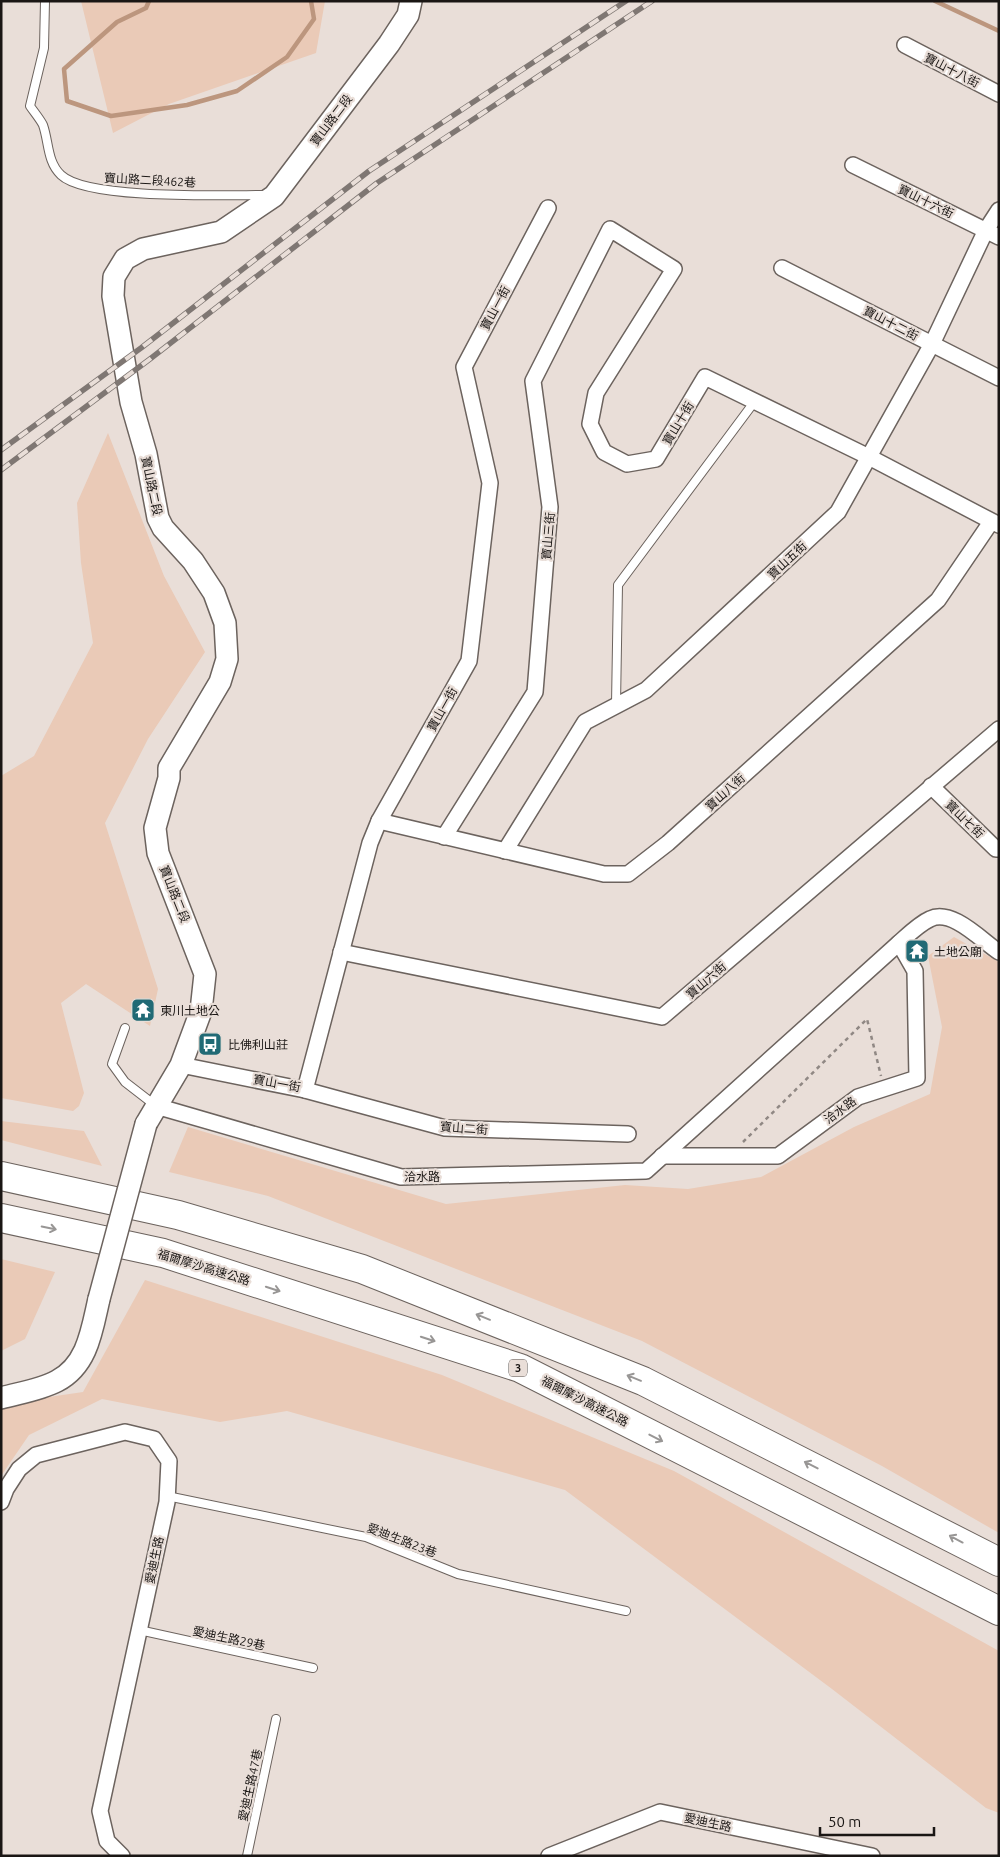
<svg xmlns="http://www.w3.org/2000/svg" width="1000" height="1857" viewBox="0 0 1000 1857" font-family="Ubuntu,'Noto Sans TC',sans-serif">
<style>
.green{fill:#eacab7}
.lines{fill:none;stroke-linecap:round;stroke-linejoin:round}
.stream{stroke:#bc967e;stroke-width:4.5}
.lane-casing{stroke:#6c635e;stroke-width:10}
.street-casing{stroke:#6c635e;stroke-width:18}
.secondary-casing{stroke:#6c635e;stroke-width:24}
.highway-casing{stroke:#6c635e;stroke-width:30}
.path{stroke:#908884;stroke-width:2.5;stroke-dasharray:4 4;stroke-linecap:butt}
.lane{stroke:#fff;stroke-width:8}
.street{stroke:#fff;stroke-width:15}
.secondary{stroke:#fff;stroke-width:21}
.highway{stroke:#fff;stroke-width:28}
.rail-casing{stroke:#7f7773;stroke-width:5.5}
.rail{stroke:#e9ded8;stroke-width:4;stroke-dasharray:11;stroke-linecap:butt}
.secondary-bridge-casing{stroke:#6c635e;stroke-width:24;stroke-linecap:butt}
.secondary-bridge{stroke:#fff;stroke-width:21}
.oneway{stroke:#989695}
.labels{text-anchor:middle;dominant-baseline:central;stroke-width:4.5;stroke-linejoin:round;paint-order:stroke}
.shield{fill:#e9ded8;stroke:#58524f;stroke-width:1}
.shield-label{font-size:11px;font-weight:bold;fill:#1a1614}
.street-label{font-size:12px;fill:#1a1614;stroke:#e9ded8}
.poi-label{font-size:12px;fill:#1a1614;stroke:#e9ded8;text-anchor:start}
</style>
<rect width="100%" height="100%" fill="#e9ded8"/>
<g class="green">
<polygon points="81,1 325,1 316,53 169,104 113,133"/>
<polygon points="108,433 164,576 205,652 148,739 105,823 158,989 150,1026 86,984 61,1003 84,1093 79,1106 73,1111 1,1098 1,776 34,756 93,643 81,563 77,503"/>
<polygon points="954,937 999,962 999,1533 882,1466 642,1341 268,1196 169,1172 188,1127 446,1204 625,1185 688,1189 761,1177 854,1127 930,1094 942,1027 928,956"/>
<polygon points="1,1121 84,1131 102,1166 1,1140"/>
<polygon points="1,1259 55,1272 25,1339 1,1351"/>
<polygon points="145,1280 442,1375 674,1471 999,1651 999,1813 986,1808 832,1689 565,1490 287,1411 220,1422 102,1399 29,1435 1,1476 1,1404 83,1392"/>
</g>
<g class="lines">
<g class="stream">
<polyline points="149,1 146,8 117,22 64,69 67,101 111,116 187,105 237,91 287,57 314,19 311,1"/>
<polyline points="935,1 999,31"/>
</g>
<g class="lane-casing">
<g id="lane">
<path d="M45 1 44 48 30 106C34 112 40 119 43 125 49 142 47 162 61 175 87 200 225 195 264 195"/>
<polyline points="616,704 618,585 755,401"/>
<polyline points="125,1028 112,1064 125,1082 156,1106"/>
<polyline points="167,1496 366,1537 458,1574 626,1611"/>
<polyline points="139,1630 313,1668"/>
<polyline points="247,1856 276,1719"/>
</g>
</g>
<g class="street-casing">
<g id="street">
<polyline points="905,45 999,94"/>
<polyline points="853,165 999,237"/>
<polyline points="782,268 999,378"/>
<polyline points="931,786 996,849 999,849"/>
<polyline points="379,821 604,874 628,874 668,843 938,600 991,522"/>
<polyline points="444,837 535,692 550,507 533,381 610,229 674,269 596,393 590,424 604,452 627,464 656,459 705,377 869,457 999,525"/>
<polyline points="505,851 585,722 646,690 838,512 932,344 986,230 999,210"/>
<polyline points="341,952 662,1017 999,729"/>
<polyline points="181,1065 305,1090 370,843 379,821 469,661 490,483 464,367 548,208"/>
<polyline points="305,1090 445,1128 628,1134"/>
<path d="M156 1106 401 1177 646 1171 899 943C908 935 919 924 930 919 952 908 982 941 999 952"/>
<polyline points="662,1156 778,1156 858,1097 917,1078 915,971 899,943"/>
<polyline points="1,1502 6,1489 19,1469 36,1455 125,1432 154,1439 169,1461 167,1502 100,1811 107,1841 122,1856"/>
<polyline points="549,1856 660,1812 872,1856"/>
</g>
</g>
<g class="secondary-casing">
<g id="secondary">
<polyline points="146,1124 181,1065 201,1011 205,974 158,853 155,828 169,778 169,768 220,682 227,659 225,623 214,593 193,561 163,528 158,518 146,454 131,402 113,296 114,277 125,259 143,249 221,232 274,196 389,44 408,15 411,1"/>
<path d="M1 1398C19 1393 40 1390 57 1381 88 1365 92 1329 99 1299"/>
</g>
</g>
<g class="highway-casing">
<g id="highway">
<polyline points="1,1176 178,1215 362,1269 643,1381 999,1562"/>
<polyline points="1,1218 163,1253 520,1368 999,1611"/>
</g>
</g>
<polyline class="path" points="743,1142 867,1019 881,1076"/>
<use href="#lane" class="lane"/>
<use href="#street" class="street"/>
<use href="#secondary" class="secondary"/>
<use href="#highway" class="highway"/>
<g class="rail-casing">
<g id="rail">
<polyline points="1,450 141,348 369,171 626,1"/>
<polyline points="1,470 150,359 377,183 652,1"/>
</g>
</g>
<use href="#rail" class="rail"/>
<g class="secondary-bridge-casing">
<polyline id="secondary-bridge" points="99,1299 146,1124"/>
</g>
<use href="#secondary-bridge" class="secondary-bridge"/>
</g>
<defs><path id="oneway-shaft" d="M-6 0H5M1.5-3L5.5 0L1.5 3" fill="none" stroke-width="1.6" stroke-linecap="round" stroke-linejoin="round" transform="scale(1.25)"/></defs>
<g class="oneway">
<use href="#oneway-shaft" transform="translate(49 1228) rotate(12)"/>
<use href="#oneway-shaft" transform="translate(273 1289) rotate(18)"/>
<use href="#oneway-shaft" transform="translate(483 1317) rotate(-158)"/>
<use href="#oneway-shaft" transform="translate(428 1339) rotate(18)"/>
<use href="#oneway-shaft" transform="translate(634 1378) rotate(-158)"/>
<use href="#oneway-shaft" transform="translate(656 1438) rotate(27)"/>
<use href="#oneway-shaft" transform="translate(811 1465) rotate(-153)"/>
<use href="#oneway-shaft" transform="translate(956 1539) rotate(-152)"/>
</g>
<defs>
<g id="temple-square" transform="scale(1.25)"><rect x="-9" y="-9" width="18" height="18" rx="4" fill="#216a75" stroke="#e9ded8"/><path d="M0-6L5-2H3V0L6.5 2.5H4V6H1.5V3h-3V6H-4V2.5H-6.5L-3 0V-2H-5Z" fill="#fff"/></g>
<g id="bus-square" transform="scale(1.25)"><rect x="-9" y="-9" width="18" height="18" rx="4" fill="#216a75" stroke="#e9ded8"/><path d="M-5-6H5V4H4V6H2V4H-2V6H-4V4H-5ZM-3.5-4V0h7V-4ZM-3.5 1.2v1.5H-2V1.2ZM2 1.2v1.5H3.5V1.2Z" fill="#fff"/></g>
</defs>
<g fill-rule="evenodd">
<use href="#temple-square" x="917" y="951"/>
<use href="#temple-square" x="143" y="1010"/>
<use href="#bus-square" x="210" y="1044"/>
</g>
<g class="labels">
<rect class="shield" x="509" y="1359.5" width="18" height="17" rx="4"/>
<g class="shield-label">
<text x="518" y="1368">3</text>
</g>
<g class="street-label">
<text transform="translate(952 70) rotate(27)">寶山十八街</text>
<text transform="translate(331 120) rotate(-53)">寶山路二段</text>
<text transform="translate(150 180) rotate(3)">寶山路二段462巷</text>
<text transform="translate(926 201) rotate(26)">寶山十六街</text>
<text transform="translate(495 308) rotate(-62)">寶山一街</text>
<text transform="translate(891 323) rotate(27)">寶山十二街</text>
<text transform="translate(678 423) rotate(-59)">寶山十街</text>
<text transform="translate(152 486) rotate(78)">寶山路二段</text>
<text transform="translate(548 536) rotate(-85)">寶山三街</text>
<text transform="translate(787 560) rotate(-43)">寶山五街</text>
<text transform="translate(442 709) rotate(-61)">寶山一街</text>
<text transform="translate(725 792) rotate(-42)">寶山八街</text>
<text transform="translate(965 819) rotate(44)">寶山七街</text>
<text transform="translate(175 894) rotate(68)">寶山路二段</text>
<text transform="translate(706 980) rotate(-41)">寶山六街</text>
<text transform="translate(277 1083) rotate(10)">寶山一街</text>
<text transform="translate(840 1110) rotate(-36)">洽水路</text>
<text transform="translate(464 1128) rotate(4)">寶山二街</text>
<text x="422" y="1176">洽水路</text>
<text transform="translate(204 1267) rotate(17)">福爾摩沙高速公路</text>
<text transform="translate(585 1401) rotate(27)">福爾摩沙高速公路</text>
<text transform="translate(402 1540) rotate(21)">愛迪生路23巷</text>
<text transform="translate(154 1560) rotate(-78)">愛迪生路</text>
<text transform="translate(229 1638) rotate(12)">愛迪生路29巷</text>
<text transform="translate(250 1785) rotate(-78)">愛迪生路47巷</text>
<text transform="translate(708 1822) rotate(12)">愛迪生路</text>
</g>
<g class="poi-label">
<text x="934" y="951">土地公廟</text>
<text x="160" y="1010">東川土地公</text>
<text x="228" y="1044">比佛利山莊</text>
</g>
</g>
<rect width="1000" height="1857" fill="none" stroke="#1a1614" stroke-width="5"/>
<path d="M820 1827v8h114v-8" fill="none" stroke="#1a1614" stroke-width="2.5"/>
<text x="828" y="1827" font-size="15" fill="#1a1614" stroke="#e9ded8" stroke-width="4" paint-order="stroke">50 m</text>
</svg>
